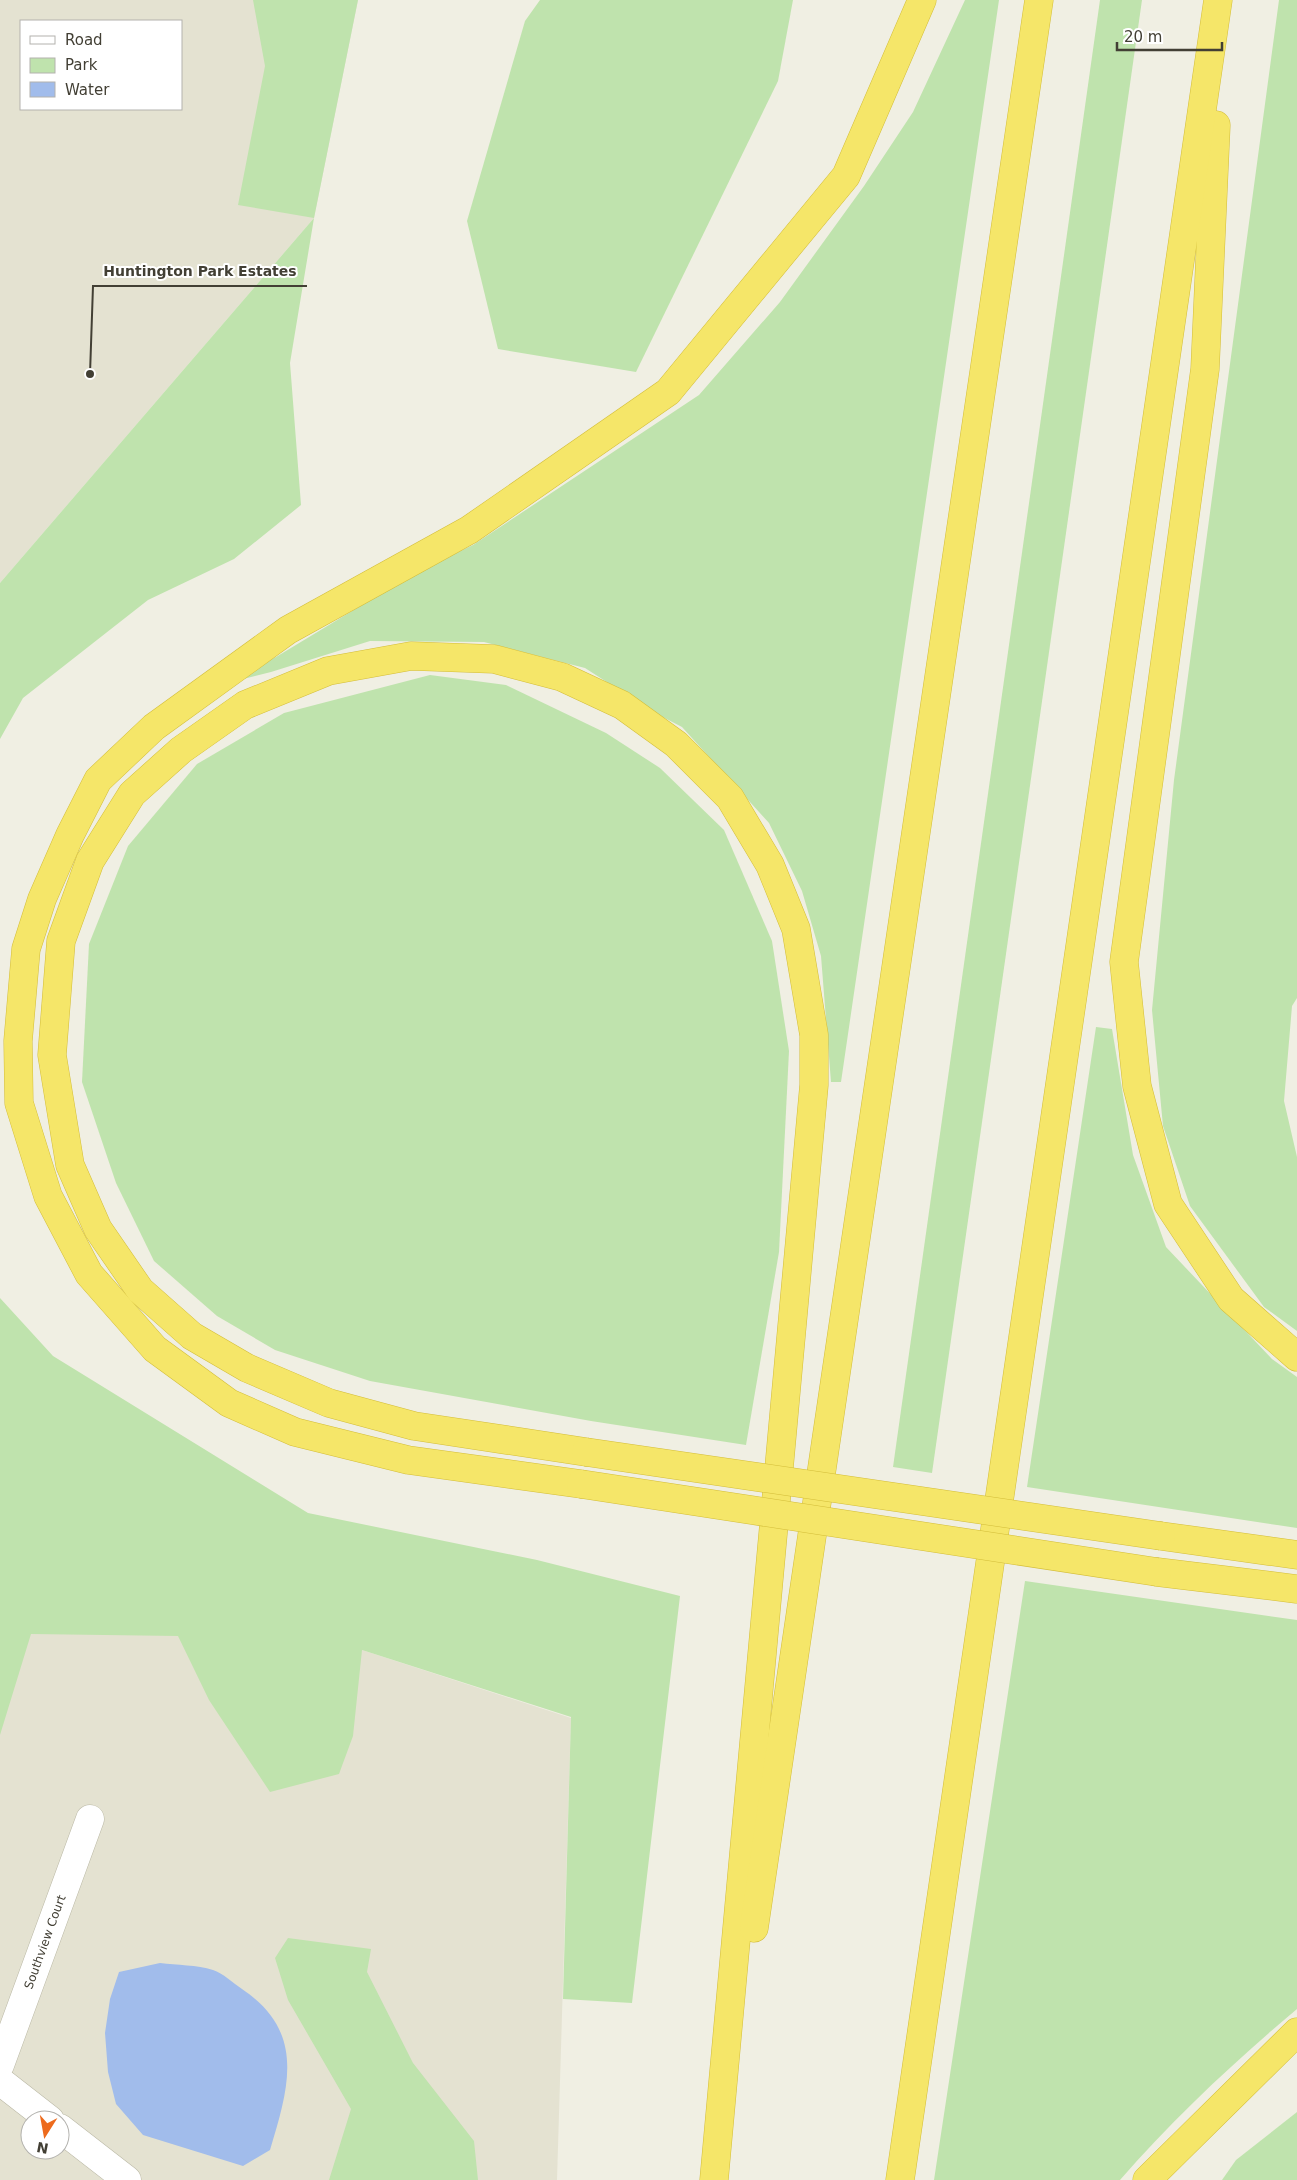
<svg xmlns="http://www.w3.org/2000/svg" width="1297" height="2180" viewBox="0 0 1297 2180" font-family="'DejaVu Sans',sans-serif">
<style>
.residential{fill:#e4e2d1;fill-rule:evenodd}
.green{fill:#bfe3ad}
.water{fill:#a1bceb}
.lines{fill:none;stroke-linecap:round;stroke-linejoin:round}
.street-casing{stroke:#bbb9a6;stroke-width:29}
.highway-casing{stroke:#d3bd3a;stroke-width:29}
.street{stroke:#fff;stroke-width:28}
.highway{stroke:#f5e669;stroke-width:28}
.highway-bridge-casing{stroke:#d3bd3a;stroke-width:29;stroke-linecap:butt}
.highway-bridge{stroke:#f5e669;stroke-width:28}
.labels{text-anchor:middle;dominant-baseline:central;stroke-width:4;stroke-linejoin:round;paint-order:stroke}
.street-label{font-size:12px;fill:#423f34;stroke:#fff}
.leader{fill:none;stroke:#423f34;stroke-width:2}
.callout-dot{fill:#423f34;stroke:#fff;stroke-width:2}
.callout-label{font-size:14px;text-anchor:middle;font-weight:bold;fill:#423f34;stroke:#fff;stroke-width:4;stroke-linejoin:round;paint-order:stroke}
</style>
<rect width="100%" height="100%" fill="#f0efe3"/>
<g class="residential">
<path d="M0 0H358L314 218 0 583ZM21 21H181V109H21Z"/>
<path d="M0 1532 571 1718 557 2180H0ZM30 2120H60V2150H30Z"/>
</g>
<g class="green">
<polygon points="253,0 358,0 314,218 290,363 301,505 234,559 148,600 23,698 0,739 0,583 314,218 238,205 265,66"/>
<polygon points="540,0 793,0 778,81 636,372 498,349 467,221 525,21"/>
<polygon points="965,0 999,0 841,1082 831,1082 821,956 802,891 769,823 682,727 655,713 585,668 484,642 370,641 271,672 220,685 276,657 415,573 473,545 699,395 780,302 864,186 913,112"/>
<polygon points="1100,0 1142,0 932,1473 893,1467"/>
<polygon points="1279,0 1297,0 1297,998 1292,1006 1284,1101 1297,1157 1297,1331 1264,1307 1190,1206 1163,1126 1152,1010 1174,780"/>
<polygon points="430,675 506,685 606,733 660,768 724,830 772,941 789,1051 779,1252 746,1445 591,1421 370,1381 275,1350 217,1316 154,1261 116,1183 82,1082 89,944 128,846 197,764 284,713"/>
<polygon points="1096,1027 1112,1029 1133,1155 1166,1247 1272,1359 1297,1377 1297,1528 1027,1487"/>
<polygon points="0,1298 53,1356 308,1513 537,1560 680,1596 632,2003 563,1999 571,1717 362,1650 353,1736 339,1774 270,1792 209,1700 178,1636 31,1634 0,1735"/>
<path d="M1025 1581 1297 1620V2009C1234 2062 1174 2118 1120 2180H934Z"/>
<polygon points="288,1938 371,1949 367,1972 413,2063 474,2141 478,2180 329,2180 351,2109 288,2000 275,1958"/>
<polygon points="1297,2112 1297,2180 1222,2180 1236,2160"/>
</g>
<path class="water" d="M160 1963C177 1965 197 1965 213 1970 223 1973 233 1983 242 1989 306 2032 289 2087 270 2150L243 2166 143 2135 116 2104 108 2072 105 2033 110 1999 119 1972Z"/>
<g class="lines">
<g class="street-casing">
<g id="street">
<polyline points="0,2065 90,1819"/>
<polyline points="0,2081 50,2120"/>
<polyline points="60,2128 127,2180"/>
</g>
</g>
<g class="highway-casing">
<g id="highway">
<polyline points="1216,125 1205,369 1124,962 1137,1086 1168,1204 1231,1299 1297,1357"/>
<polyline points="586,1452 414,1426 329,1403 247,1368 192,1336 140,1290 98,1229 70,1165 52,1055 61,941 90,861 132,794 181,750 245,705 328,671 411,656 494,659 562,677 622,705 676,744 730,798 770,865 796,929 814,1035 814,1085 714,2180"/>
<polyline points="581,1484 408,1460 295,1432 229,1403 155,1349 89,1274 48,1196 19,1103 18,1041 26,949 42,899 70,835 98,780 154,727 288,630 469,530 668,392 846,176 922,0"/>
<polyline points="1161,1536 1297,1555"/>
<polyline points="1157,1572 1297,1589"/>
<polyline points="754,1928 1039,0"/>
<polyline points="900,2180 1218,0"/>
<polyline points="1147,2180 1297,2032"/>
</g>
</g>
<use href="#street" class="street"/>
<use href="#highway" class="highway"/>
<g class="highway-bridge-casing">
<g id="highway-bridge">
<polyline points="586,1452 1161,1536"/>
<polyline points="581,1484 1157,1572"/>
</g>
</g>
<use href="#highway-bridge" class="highway-bridge"/>
</g>
<g class="labels">
<g class="street-label">
<text transform="translate(45 1942) rotate(-70)">Southview Court</text>
</g>
</g>
<path class="leader" d="M90 374L93 286H307"/>
<circle class="callout-dot" cx="90" cy="374" r="5"/>
<g class="callout-label">
<text x="200" y="276">Huntington Park Estates</text>
</g>
<rect x="20" y="20" width="162" height="90" fill="#ffffff" stroke="#b3b2ae"/>
<rect x="30" y="36" width="25" height="8" fill="#ffffff" stroke="#b3b2ae"/>
<text x="65" y="45" font-size="15" fill="#423f34">Road</text>
<rect x="30" y="58" width="25" height="15" fill="#bfe3ad" stroke="#b3b2ae"/>
<text x="65" y="70" font-size="15" fill="#423f34">Park</text>
<rect x="30" y="82" width="25" height="15" fill="#a1bceb" stroke="#b3b2ae"/>
<text x="65" y="95" font-size="15" fill="#423f34">Water</text>
<g transform="translate(45 2135) rotate(191)"><circle r="24" fill="#ffffff" stroke="#b3b2ae"/>
<path d="M0-4L9 19L0 12L-9 19Z" fill="#ed6b1d"/>
<text y="-8" font-size="14" font-weight="bold" text-anchor="middle" fill="#423f34">N</text>
</g>
<path d="M1117 42v8h105v-8" fill="none" stroke="#423f34" stroke-width="2.5"/>
<text x="1124" y="42" font-size="15" fill="#423f34" stroke="#ffffff" stroke-width="4" paint-order="stroke">20 m</text>
</svg>
